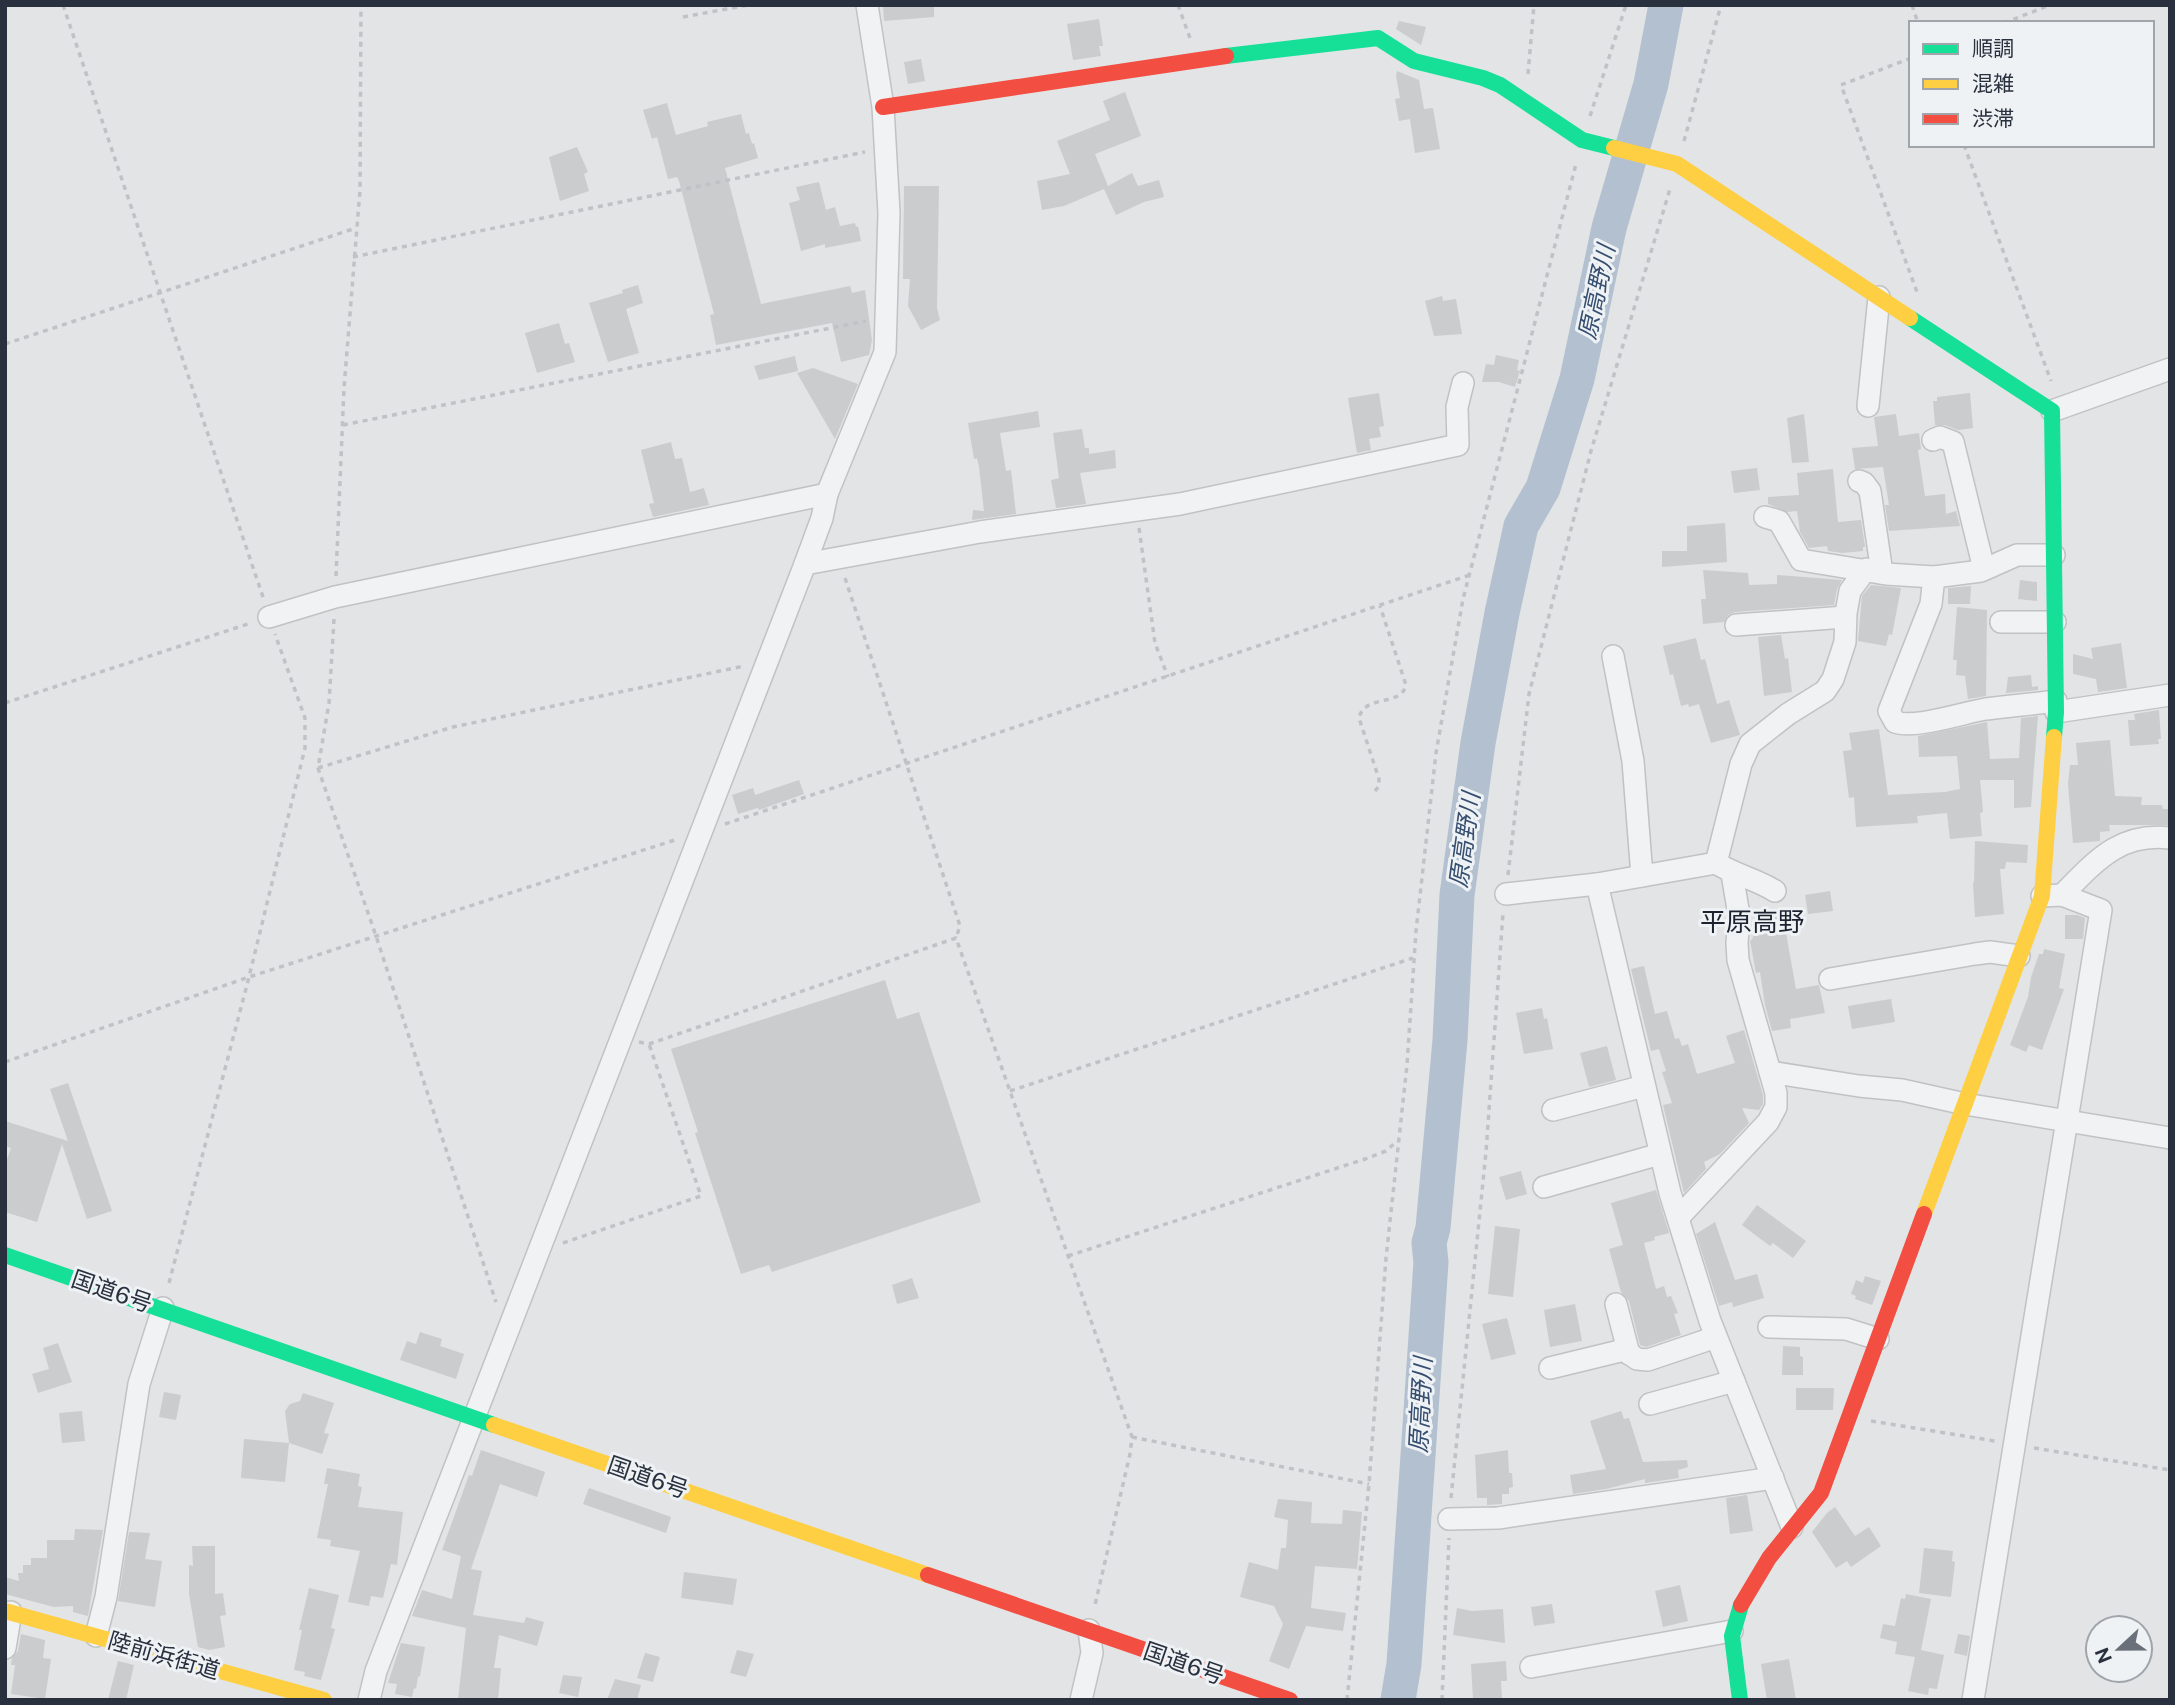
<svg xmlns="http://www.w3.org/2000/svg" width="2175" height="1705" viewBox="0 0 2175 1705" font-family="'Public Sans','Noto Sans JP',sans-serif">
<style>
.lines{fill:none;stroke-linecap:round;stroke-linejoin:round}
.river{stroke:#b2c0d0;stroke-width:35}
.building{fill:#caccce}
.street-casing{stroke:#c0c2c4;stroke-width:24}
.path{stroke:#c0c2c6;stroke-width:3.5;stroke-dasharray:5 5;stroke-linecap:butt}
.street{stroke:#f0f2f3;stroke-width:21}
.fast{stroke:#16e098;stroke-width:16}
.slow{stroke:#ffcf43;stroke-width:16}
.jam{stroke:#f24e42;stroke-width:16}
.labels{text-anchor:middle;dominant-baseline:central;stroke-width:6;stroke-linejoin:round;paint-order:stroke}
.street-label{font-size:23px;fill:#2a313e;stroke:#eff2f5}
.water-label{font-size:24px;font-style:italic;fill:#364e6f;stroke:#eff2f5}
.quarter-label{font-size:26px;fill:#1c222f;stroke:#eff2f5}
</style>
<rect width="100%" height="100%" fill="#e2e4e6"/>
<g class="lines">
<polyline class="river" points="1398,1700 1404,1664 1431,1262 1429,1243 1433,1228 1450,1040 1457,895 1478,743 1502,613 1521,526 1543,488 1577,379 1609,228 1651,84 1666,5"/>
</g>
<g class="building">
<polygon points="883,5 934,5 934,17 884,21"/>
<polygon points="1099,19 1103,46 1099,46 1101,56 1073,60 1067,24"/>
<polygon points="1399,21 1426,27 1421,45 1396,29"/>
<polygon points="921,59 925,81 908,84 904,62"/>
<polygon points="1397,71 1419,80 1424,109 1433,108 1440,149 1415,153 1410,119 1399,121 1395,99 1400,98 1396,76"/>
<polygon points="1125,92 1141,136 1095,154 1108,186 1132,173 1138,186 1159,180 1164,197 1144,202 1116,215 1104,189 1064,206 1042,210 1037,181 1070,174 1057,141 1110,120 1103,101"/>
<polygon points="667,103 676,135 708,126 707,122 741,114 746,134 749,133 752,144 754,143 758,158 725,168 761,304 850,286 852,293 865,290 872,340 869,355 841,362 832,323 716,345 710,315 714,314 679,181 677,177 668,179 657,137 652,139 643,110"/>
<polygon points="577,147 588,172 584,174 589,191 560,201 549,157"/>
<polygon points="819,182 826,210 835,207 840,226 855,223 856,227 858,226 861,241 825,248 825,244 801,251 789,203 800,200 796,187"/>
<polygon points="904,186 939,186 937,308 940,320 921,330 908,306 910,279 903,279"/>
<polygon points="638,285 643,303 626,309 639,353 608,362 589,303 623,293 622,290"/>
<polygon points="1442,296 1443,301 1456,299 1462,334 1434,336 1425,301"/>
<polygon points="559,323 565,344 569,343 575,362 537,373 525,333"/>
<polygon points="1496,355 1519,360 1517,370 1520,371 1515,387 1499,382 1482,382 1486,364 1494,365"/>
<polygon points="795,356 798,371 759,380 754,366"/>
<polygon points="813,368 858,384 835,439 797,373"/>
<polygon points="1379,393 1384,426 1379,427 1381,437 1369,439 1371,450 1357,453 1348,398"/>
<polygon points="1970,393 1973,428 1958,430 1945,425 1935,425 1933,401 1937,401 1937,397"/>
<polygon points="1038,411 1040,427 1000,433 1006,471 1011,470 1016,514 972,520 973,510 984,511 979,467 977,458 974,459 968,423"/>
<polygon points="1804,414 1809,462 1792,463 1787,418"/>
<polygon points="1896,414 1899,436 1919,433 1921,449 1918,450 1925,496 1945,494 1946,514 1956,511 1960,526 1889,531 1885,505 1889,505 1883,467 1855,469 1852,448 1878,446 1874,417"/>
<polygon points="1082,429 1085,448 1089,448 1089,454 1115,450 1116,468 1080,473 1086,504 1056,508 1051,480 1059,478 1053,433"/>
<polygon points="671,442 675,459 682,458 690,492 704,488 709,505 653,517 649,504 654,503 641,450"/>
<polygon points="1757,468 1760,490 1734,493 1731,471"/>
<polygon points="1833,469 1838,522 1861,520 1865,547 1863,547 1863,551 1842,553 1828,551 1827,546 1809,548 1800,532 1797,511 1787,512 1768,504 1768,497 1799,495 1797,473"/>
<polygon points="1725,523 1727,562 1662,567 1662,551 1687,551 1687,526"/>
<polygon points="1703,570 1748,573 1749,585 1777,584 1777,575 1842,580 1837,589 1834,605 1735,612 1728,615 1724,622 1703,624 1701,599 1706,599"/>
<polygon points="2020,580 2037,582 2037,601 2018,599"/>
<polygon points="1871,585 1901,588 1892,635 1889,634 1886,646 1858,641 1862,596"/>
<polygon points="1971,586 1970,604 1948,604 1948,588"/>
<polygon points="1957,607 1987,610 1986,696 1968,699 1965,676 1956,675 1957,660 1953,660"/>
<polygon points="1781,635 1785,659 1788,658 1792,692 1764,696 1758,637"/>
<polygon points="1696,638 1701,660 1705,659 1717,704 1729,700 1740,735 1711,743 1699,704 1689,707 1688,704 1681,706 1673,674 1670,675 1663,646"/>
<polygon points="2121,643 2127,688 2098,692 2096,679 2073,674 2073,654 2093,659 2091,648"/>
<polygon points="2031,675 2032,687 2038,686 2038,690 2006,693 2008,677"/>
<polygon points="2159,710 2161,739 2158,739 2159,744 2130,746 2128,720 2135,720 2134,714"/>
<polygon points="2038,716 2031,807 2014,808 2014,780 1980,780 1983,812 1980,813 1982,836 1950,839 1947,813 1917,816 1918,823 1856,827 1854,797 1849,798 1843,751 1852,750 1849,733 1879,729 1888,795 1945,792 1960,789 1957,756 1919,757 1918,736 1987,722 1990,759 2019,758 2021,718"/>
<polygon points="2110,740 2115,796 2142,797 2141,805 2162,805 2163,809 2170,809 2170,825 2109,825 2110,831 2100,832 2100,841 2073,843 2068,784 2070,765 2078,765 2076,743"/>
<polygon points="799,780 804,794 759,810 758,808 738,814 732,795 753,788 755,795"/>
<polygon points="1975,841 2028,845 2027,863 2006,862 2005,869 2000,869 2004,914 1975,917 1973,883 1974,882"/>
<polygon points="1830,891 1833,911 1808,914 1805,895"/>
<polygon points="2065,915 2077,915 2085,918 2083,939 2065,939"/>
<polygon points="1783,916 1796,989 1819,985 1825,1013 1790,1019 1791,1028 1772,1031 1765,1005 1760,972 1756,973 1750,941 1753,938 1752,921"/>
<polygon points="2044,949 2065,954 2059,988 2064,989 2042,1050 2029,1045 2026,1052 2010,1045 2028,997 2031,977 2039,954 2043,954"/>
<polygon points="1644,966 1655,1014 1667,1011 1675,1039 1679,1038 1682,1046 1688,1044 1697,1074 1735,1063 1726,1036 1744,1030 1763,1095 1763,1104 1759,1110 1742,1108 1749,1123 1720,1154 1704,1162 1706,1169 1684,1193 1663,1105 1672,1103 1662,1072 1666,1071 1659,1049 1651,1051 1631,969"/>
<polygon points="885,980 897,1019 919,1012 981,1202 772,1272 769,1265 741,1274 695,1133 698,1132 671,1049"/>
<polygon points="1891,999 1895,1022 1852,1029 1848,1006"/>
<polygon points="1542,1008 1544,1019 1547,1018 1553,1049 1524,1054 1516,1013"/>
<polygon points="1607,1046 1616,1080 1589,1087 1580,1053"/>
<polygon points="68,1083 112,1211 87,1219 62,1144 37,1222 5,1212 5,1165 11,1148 5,1146 5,1121 68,1141 50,1089"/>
<polygon points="1521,1171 1527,1194 1506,1200 1499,1177"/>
<polygon points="1656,1190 1669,1233 1654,1237 1655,1240 1644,1243 1656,1289 1664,1286 1667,1297 1671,1296 1678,1313 1674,1314 1681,1335 1646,1347 1640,1345 1629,1301 1621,1292 1609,1249 1623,1245 1611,1203"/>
<polygon points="1757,1205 1806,1241 1793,1258 1773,1243 1770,1246 1742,1225"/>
<polygon points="1715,1222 1735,1280 1757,1274 1764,1298 1733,1307 1732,1302 1719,1306 1696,1234"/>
<polygon points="1495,1226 1520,1229 1513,1297 1488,1294"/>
<polygon points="1865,1276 1881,1281 1872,1305 1855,1299 1856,1296 1851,1294 1856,1280 1863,1283"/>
<polygon points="912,1278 919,1298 897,1304 892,1285"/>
<polygon points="1575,1304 1582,1341 1550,1347 1544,1310"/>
<polygon points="1507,1318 1516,1354 1491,1360 1482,1324"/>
<polygon points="420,1332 442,1339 440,1346 464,1354 456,1379 400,1360 407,1341 416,1344"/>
<polygon points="58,1343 72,1382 38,1393 32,1374 49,1369 43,1348"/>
<polygon points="1783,1346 1800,1347 1800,1356 1803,1357 1803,1375 1782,1375"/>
<polygon points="1796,1388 1834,1388 1833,1410 1796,1410"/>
<polygon points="164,1392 181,1395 176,1420 159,1417"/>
<polygon points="303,1393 334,1403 324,1433 329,1434 322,1454 289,1443 285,1411 290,1404 300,1401"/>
<polygon points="82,1411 85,1441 62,1443 59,1413"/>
<polygon points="1621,1411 1624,1419 1629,1418 1643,1462 1687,1460 1688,1467 1678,1470 1679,1478 1645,1483 1645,1479 1606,1489 1573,1494 1570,1475 1606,1469 1590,1421"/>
<polygon points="244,1439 289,1443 285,1482 241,1478"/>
<polygon points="481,1450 545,1472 537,1497 500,1484 471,1569 482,1571 473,1615 524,1623 526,1617 544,1622 537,1646 499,1635 494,1668 501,1668 498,1700 458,1700 466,1628 412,1616 422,1590 452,1599 461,1556 442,1550 469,1475 472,1476"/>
<polygon points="1508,1450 1509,1473 1512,1473 1513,1487 1509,1488 1509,1494 1502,1494 1502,1504 1487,1505 1487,1498 1477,1498 1475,1455"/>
<polygon points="327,1468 360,1474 358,1486 362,1487 358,1507 403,1512 397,1565 391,1564 383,1598 371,1596 369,1606 348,1602 360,1551 330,1546 331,1540 317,1538 328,1484 324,1484"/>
<polygon points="589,1488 671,1517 666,1533 583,1504"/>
<polygon points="1747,1495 1753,1531 1730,1534 1726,1498"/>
<polygon points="1278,1499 1312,1502 1311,1523 1342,1524 1343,1510 1362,1512 1357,1569 1315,1566 1311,1608 1346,1613 1343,1631 1306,1626 1289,1669 1269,1661 1283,1624 1274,1606 1240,1597 1249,1562 1278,1570 1281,1548 1286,1548 1288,1520 1274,1517"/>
<polygon points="1835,1507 1855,1536 1869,1527 1881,1546 1851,1567 1847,1561 1836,1568 1812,1532 1827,1513"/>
<polygon points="75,1529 103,1530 88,1616 73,1612 73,1606 54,1607 5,1594 5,1577 19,1581 18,1573 23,1573 23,1565 31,1565 31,1558 47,1558 47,1540 74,1540"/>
<polygon points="129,1532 150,1533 145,1559 162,1561 155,1607 118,1601"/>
<polygon points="192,1546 215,1546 215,1594 223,1593 226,1615 220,1616 225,1647 209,1650 198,1647 189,1594 189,1565 193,1566"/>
<polygon points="1924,1548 1953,1551 1952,1561 1955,1562 1951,1597 1919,1593"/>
<polygon points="684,1572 737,1579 733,1605 681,1598"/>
<polygon points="1680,1585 1688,1621 1663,1627 1655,1591"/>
<polygon points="309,1588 339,1595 331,1628 335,1629 321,1680 304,1676 305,1672 294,1670 302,1630 299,1630"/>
<polygon points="1906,1594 1931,1599 1921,1650 1944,1655 1937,1689 1929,1688 1928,1695 1908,1691 1915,1657 1895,1654 1897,1642 1880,1638 1883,1624 1895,1626 1901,1598 1905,1599"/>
<polygon points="1552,1604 1555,1623 1534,1626 1531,1607"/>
<polygon points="1457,1608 1472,1611 1503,1609 1505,1643 1453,1635"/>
<polygon points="21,1634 45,1640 43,1658 51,1659 45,1699 11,1694 15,1665 11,1665 12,1658 18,1651"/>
<polygon points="1958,1634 1970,1636 1967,1656 1954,1653"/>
<polygon points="401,1643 425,1647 420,1676 418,1677 416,1689 414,1688 412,1697 395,1694 397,1684 388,1683"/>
<polygon points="737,1650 754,1654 746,1677 730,1673"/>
<polygon points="645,1653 660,1657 653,1682 637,1678"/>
<polygon points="1789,1659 1796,1700 1767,1700 1761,1664"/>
<polygon points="118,1661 134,1665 126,1700 108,1700"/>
<polygon points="1506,1661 1507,1681 1501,1681 1502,1698 1473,1700 1471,1664"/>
<polygon points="563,1675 582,1677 578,1697 559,1693"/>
<polygon points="615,1679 641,1685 637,1700 607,1700"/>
</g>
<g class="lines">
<g class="street-casing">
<g id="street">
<polyline points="1868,406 1879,297"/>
<polyline points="2052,411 2170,369"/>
<polyline points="1933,440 1940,437 1953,442 1984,569"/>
<polyline points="1859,481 1864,483 1870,491 1882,573"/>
<polyline points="1765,517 1779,521 1801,560 1886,574 1934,577 1981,571 2017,555 2054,555"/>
<polyline points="805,564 980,532 1180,504 1458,445 1457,407 1463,383"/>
<path d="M1934 577 1931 604 1889 711 1895 722C1915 729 1962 713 1986 709 2009 706 2033 704 2056 701"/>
<polyline points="269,617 335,597 827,494"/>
<polyline points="2001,622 2055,622"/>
<polyline points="1736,625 1845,617"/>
<polyline points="1613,656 1633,761 1642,876"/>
<polyline points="2056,712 2170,695"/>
<polyline points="1597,884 1670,1193 1710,1321 1792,1527"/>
<path d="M1775 891C1756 879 1735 875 1716 863L1741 764 1750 744 1788 714 1825 691 1833 679 1845 642 1846 613 1850 591 1866 569"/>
<polyline points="1506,894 1597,884 1716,863"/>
<path d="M2062 895C2095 862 2119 832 2170 838"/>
<polyline points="1830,979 1975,954 1990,952 2019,956"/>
<polyline points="1770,1072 1859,1086 1902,1090 1965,1104 2170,1138"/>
<polyline points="1553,1110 1644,1086"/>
<polyline points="1544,1187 1660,1154"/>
<polyline points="1678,1218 1768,1122 1776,1107 1776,1093 1738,960 1737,943 1739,915 1732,874"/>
<polyline points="1616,1304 1629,1354"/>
<polyline points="1769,1327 1846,1329 1878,1339"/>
<polyline points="1550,1368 1624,1350 1637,1359 1648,1360 1716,1337"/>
<polyline points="1650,1404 1734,1381"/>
<polyline points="1449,1519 1498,1518 1773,1478"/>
<polyline points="96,1636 106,1597 139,1384 163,1308"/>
<polyline points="5,1648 11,1612"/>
<polyline points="1531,1667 1732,1631"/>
<polyline points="369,1700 376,1671 805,564 822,518 827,494 885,352 889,213 883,107 867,5"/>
<polyline points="1081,1700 1092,1653 1089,1630"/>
<polyline points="1973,1700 2101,910 2062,895 2042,896"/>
</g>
</g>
<g class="path">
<polyline points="63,5 264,600"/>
<polyline points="1178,5 1190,38"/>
<polyline points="1912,5 1918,23"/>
<polyline points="683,17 748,5"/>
<polyline points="2004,23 2050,5"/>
<polyline points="1911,58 1841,85 1917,292"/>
<polyline points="1528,74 1534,5"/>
<polyline points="1590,116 1626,5"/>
<polyline points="1684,141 1721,5"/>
<polyline points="1964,145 2051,381"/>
<polyline points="353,257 865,152"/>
<polyline points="5,344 356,228"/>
<polyline points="343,425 866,321"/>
<polyline points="1139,528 1155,643 1168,677"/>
<polyline points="336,576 344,388 360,190 361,5"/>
<polyline points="845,578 960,926 956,938"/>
<polyline points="334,619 329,703 318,768 376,936 496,1302"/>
<polyline points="5,703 251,623"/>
<polyline points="318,768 453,727 744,666"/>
<path d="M1375 791 1379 786V779L1359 718C1364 694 1401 707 1406 685L1380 606"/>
<polyline points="725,824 1470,575"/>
<polyline points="1508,875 1529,694 1591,451 1670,189"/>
<polyline points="639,1042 649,1044 956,938 1132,1437 1130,1454 1095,1605"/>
<polyline points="5,1062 249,977 678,839"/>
<polyline points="1010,1091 1413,958"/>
<polyline points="563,1243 701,1196 649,1044"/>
<polyline points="1068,1256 1365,1159 1386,1151 1397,1141"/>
<polyline points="169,1283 249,977 305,748 305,718 275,634"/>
<polyline points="1871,1421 1995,1441"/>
<polyline points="1132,1437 1369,1484"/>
<polyline points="2034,1448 2170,1470"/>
<polyline points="1451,1498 1486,1152 1503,913"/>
<polyline points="1347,1700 1369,1484 1386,1258 1407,1065 1416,931 1436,753 1463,599 1576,164"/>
<polyline points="1442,1700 1449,1538"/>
</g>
<use href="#street" class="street"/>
<g class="fast">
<polyline points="1226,56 1378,38 1414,61 1483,78 1500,85 1582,140 1614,148"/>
<polyline points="1910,318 2052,411 2056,712 2054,737"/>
<polyline points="5,1255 494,1425"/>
<polyline points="1740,1700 1732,1636 1741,1605"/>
</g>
<g class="slow">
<polyline points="1614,148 1677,164 1910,318"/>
<polyline points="1924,1214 2042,896 2054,737"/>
<polyline points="494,1425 928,1575"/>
<polyline points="5,1611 324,1700"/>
</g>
<g class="jam">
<polyline points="883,107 1226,56"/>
<polyline points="928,1575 1290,1700"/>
<polyline points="1741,1605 1769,1558 1821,1493 1924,1214"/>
</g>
</g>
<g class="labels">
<g class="street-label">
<text transform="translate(112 1291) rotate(19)">国道6号</text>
<text transform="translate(648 1477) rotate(19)">国道6号</text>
<text transform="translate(164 1655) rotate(16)">陸前浜街道</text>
<text transform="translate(1184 1663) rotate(19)">国道6号</text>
</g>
<g class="water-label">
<text transform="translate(1596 292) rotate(-78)">原高野川</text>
<text transform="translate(1464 840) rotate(-82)">原高野川</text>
<text transform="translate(1420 1405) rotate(-87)">原高野川</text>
</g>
<g class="quarter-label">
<text x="1752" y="921">平原高野</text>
</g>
</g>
<rect width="2175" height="1705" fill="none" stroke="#2a313e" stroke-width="14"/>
<rect x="1909" y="21" width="245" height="126" fill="#eff2f5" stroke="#a0a5ac" stroke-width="2"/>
<rect x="1923" y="44" width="35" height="10" fill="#16e098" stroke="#a0a5ac" stroke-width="2"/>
<text x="1972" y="56" font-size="21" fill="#2a313e">順調</text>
<rect x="1923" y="79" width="35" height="10" fill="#ffcf43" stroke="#a0a5ac" stroke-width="2"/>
<text x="1972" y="91" font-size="21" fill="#2a313e">混雑</text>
<rect x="1923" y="114" width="35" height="10" fill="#f24e42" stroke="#a0a5ac" stroke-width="2"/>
<text x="1972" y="126" font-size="21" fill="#2a313e">渋滞</text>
<g transform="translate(2119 1649) rotate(248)"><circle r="33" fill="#eff2f5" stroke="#a0a5ac" stroke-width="2"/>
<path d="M0-5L12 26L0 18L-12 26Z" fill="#6a7079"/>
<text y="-10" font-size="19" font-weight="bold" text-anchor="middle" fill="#2a313e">N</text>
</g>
</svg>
